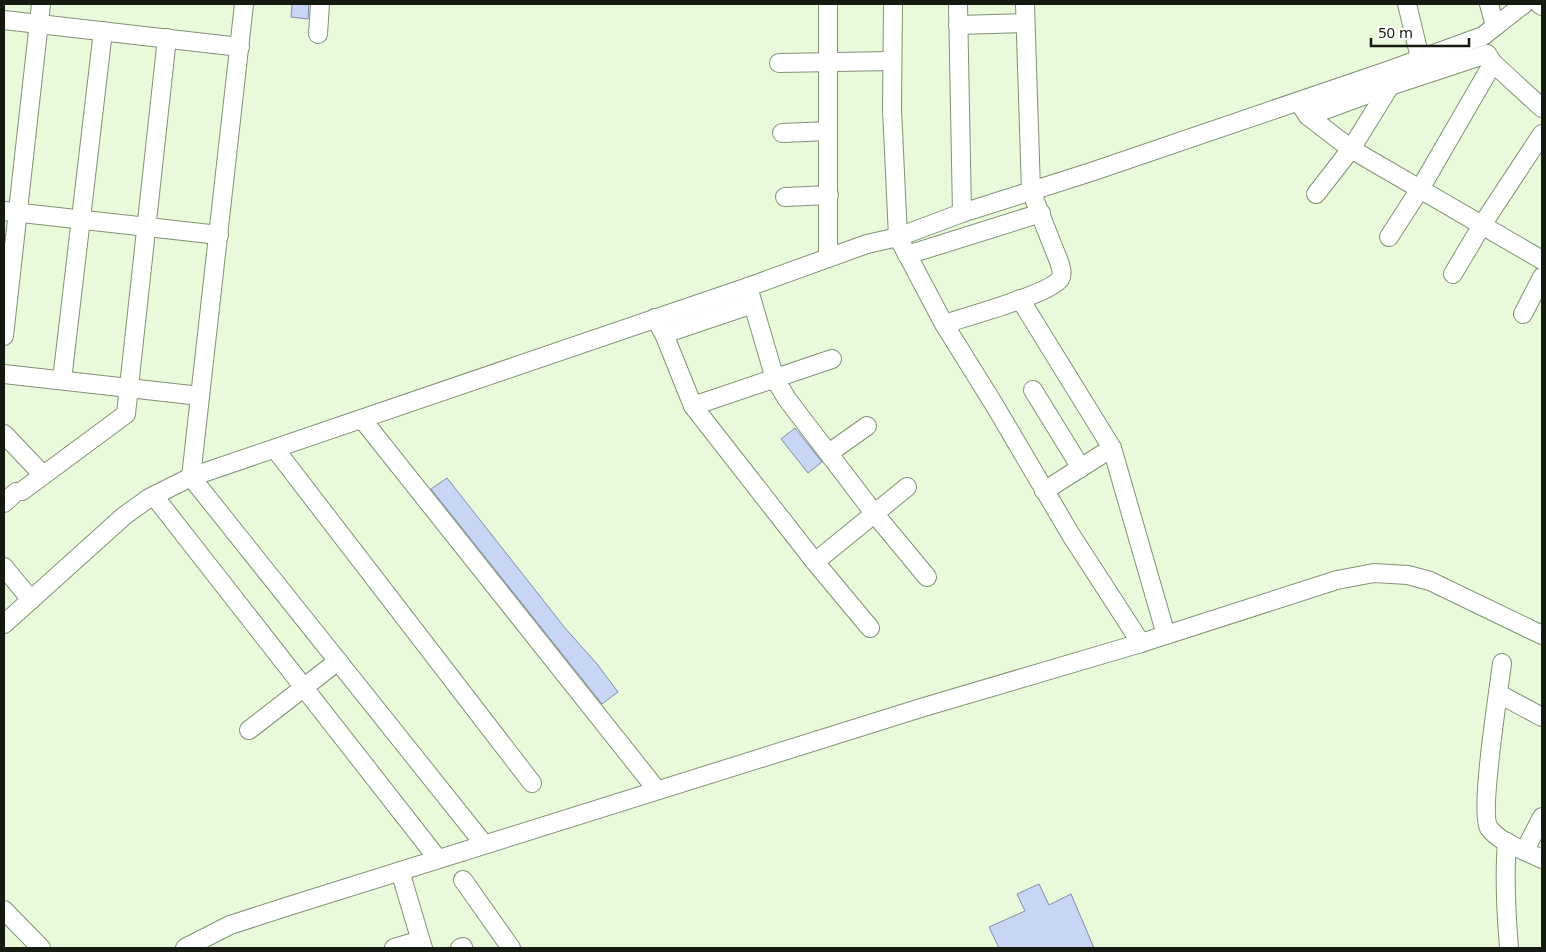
<svg xmlns="http://www.w3.org/2000/svg" width="1546" height="952" viewBox="0 0 1546 952" font-family="'Noto Sans',sans-serif">
<style>
.building{fill:#c8d6f5;stroke:#7f8ca8}
.lines{fill:none;stroke-linecap:round;stroke-linejoin:round}
.minor-casing{stroke:#829175;stroke-width:20}
.minor{stroke:#fff;stroke-width:18}
</style>
<rect width="100%" height="100%" fill="#e9fadb"/>
<g class="building">
<polygon points="292,4 309,4 308,19 291,17"/>
<polygon points="795,428 822,462 808,473 781,439"/>
<polygon points="447,478 565,628 597,664 618,692 602,704 431,489"/>
<polygon points="1039,884 1049,905 1071,894 1094,948 999,948 989,927 1025,911 1017,894"/>
</g>
<g class="lines">
<g class="minor-casing">
<g id="minor">
<polyline points="244,4 191,477 484,844"/>
<polyline points="828,4 828,258"/>
<polyline points="893,4 892,109 898,237 944,324 995,406 1071,535 1141,643"/>
<polyline points="958,4 962,213"/>
<polyline points="1407,4 1420,58"/>
<polyline points="1489,4 1495,26"/>
<polyline points="1539,4 1542,6"/>
<polyline points="4,20 240,47"/>
<polyline points="958,25 1025,23"/>
<polyline points="318,34 320,4"/>
<polyline points="1487,54 1493,63 1542,108"/>
<polyline points="779,63 892,61"/>
<polyline points="1299,103 1308,116 1351,149 1542,260"/>
<polyline points="1308,116 1390,86 1487,54"/>
<polyline points="782,133 828,131"/>
<polyline points="1316,194 1351,149 1390,86"/>
<polyline points="785,197 829,195"/>
<polyline points="4,211 219,235"/>
<polyline points="1389,237 1420,189 1493,63"/>
<polyline points="907,255 1041,213"/>
<polyline points="1453,274 1482,225 1542,134"/>
<polyline points="748,287 775,379 787,399 874,513 927,577"/>
<polyline points="1020,299 1112,448 1166,635"/>
<polyline points="1523,314 1542,277"/>
<polyline points="655,318 664,334 693,406 815,562 870,628"/>
<path d="M944 324C965 317 1050 294 1060 279 1063 274 1061 269 1060 264L1031 191 1025 4"/>
<polyline points="664,334 753,304"/>
<polyline points="4,336 41,4"/>
<polyline points="4,374 200,396"/>
<polyline points="62,380 103,31"/>
<polyline points="1033,390 1081,468"/>
<polyline points="693,406 832,359"/>
<polyline points="362,419 657,790"/>
<polyline points="4,434 43,475"/>
<polyline points="275,449 532,783"/>
<polyline points="829,453 867,426"/>
<polyline points="22,491 126,414 167,38"/>
<polyline points="1044,491 1112,448"/>
<polyline points="154,496 438,859"/>
<polyline points="4,503 16,492"/>
<polyline points="815,562 907,487"/>
<polyline points="4,567 31,600"/>
<polyline points="4,624 124,516 149,498 191,477 748,287 867,244 898,237 962,213 1091,172 1390,70 1483,36 1524,4"/>
<path d="M1502 663C1499 689 1479 813 1489 828 1500 843 1526 851 1542 859"/>
<polyline points="1499,694 1542,717"/>
<polyline points="249,730 338,661"/>
<path d="M1507 842C1504 878 1506 912 1509 948"/>
<polyline points="1525,850 1542,817"/>
<polyline points="400,871 423,948"/>
<polyline points="463,880 511,948"/>
<polyline points="4,910 41,948"/>
<polyline points="185,948 230,925 289,906 924,707 1141,643 1337,580 1374,573 1408,575 1430,581 1542,635"/>
<polyline points="394,948 420,940"/>
<polyline points="460,948 463,947"/>
</g>
</g>
<use href="#minor" class="minor"/>
</g>
<rect width="1546" height="952" fill="none" stroke="#141a0f" stroke-width="10"/>
<path d="M1371 38v8h98v-8" fill="none" stroke="#141a0f" stroke-width="2.5"/>
<text x="1378" y="38" font-size="15" fill="#141a0f" stroke="#ffffff" stroke-width="4" paint-order="stroke">50 m</text>
</svg>
